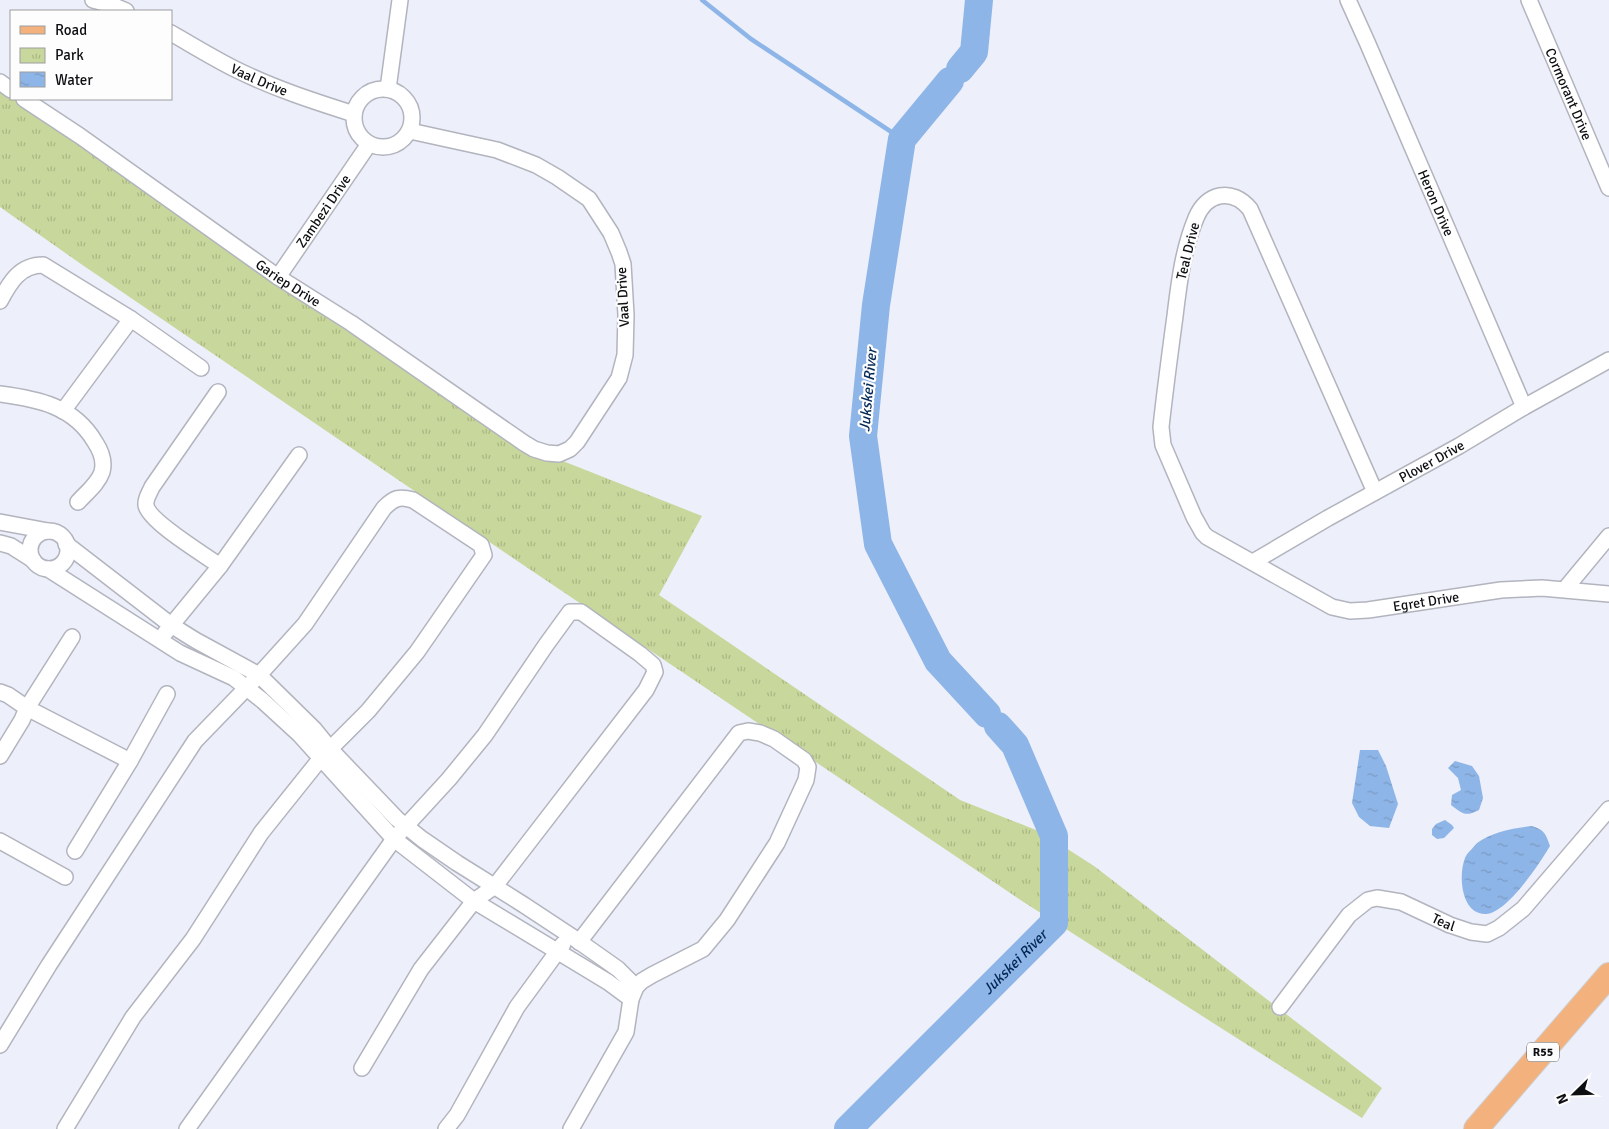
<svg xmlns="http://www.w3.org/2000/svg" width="1609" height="1129" viewBox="0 0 1609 1129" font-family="Signika,sans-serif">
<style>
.park{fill:url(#park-tufts)}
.water{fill:url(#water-ripples)}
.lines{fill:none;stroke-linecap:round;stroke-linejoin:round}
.stream{stroke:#8eb5e7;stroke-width:4.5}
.river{stroke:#8eb5e7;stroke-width:28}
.minor-casing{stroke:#b2b4be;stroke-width:18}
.primary-casing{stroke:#cfcfd0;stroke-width:26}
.minor{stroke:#fff;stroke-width:15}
.primary{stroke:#f3b17d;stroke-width:24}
.labels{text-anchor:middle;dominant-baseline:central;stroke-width:4.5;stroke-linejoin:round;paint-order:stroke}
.shield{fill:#fdfdfd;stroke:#565658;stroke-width:1}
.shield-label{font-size:12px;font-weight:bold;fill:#0e0f12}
.street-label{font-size:14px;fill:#0e0f12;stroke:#fdfdfd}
.water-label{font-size:15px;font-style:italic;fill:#022855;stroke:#fdfdfd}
</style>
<defs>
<pattern id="park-tufts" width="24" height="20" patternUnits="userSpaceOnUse" patternTransform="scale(1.25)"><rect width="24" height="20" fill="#c8d79b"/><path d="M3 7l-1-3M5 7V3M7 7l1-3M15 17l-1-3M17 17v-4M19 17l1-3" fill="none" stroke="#abb784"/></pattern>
<pattern id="water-ripples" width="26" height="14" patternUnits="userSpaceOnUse" patternTransform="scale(1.25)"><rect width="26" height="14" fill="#8eb5e7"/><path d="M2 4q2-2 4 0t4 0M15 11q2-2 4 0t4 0" fill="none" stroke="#799ac5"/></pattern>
</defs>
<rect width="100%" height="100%" fill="#edeffa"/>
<polygon class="park" points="0,83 11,91 11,99 23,99 540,452 702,516 659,595 960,800 1041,832 1094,866 1382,1088 1362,1118 1022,901 510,556 81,264 0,207"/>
<g class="water">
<polygon points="1360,750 1378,750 1386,766 1398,804 1389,828 1370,826 1359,817 1352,803"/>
<path d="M1455 761 1472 766 1479 776 1483 798 1479 810C1465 817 1463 814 1451 805L1452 795 1461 790 1458 778 1448 768Z"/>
<polygon points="1445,820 1452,825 1454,828 1444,838 1437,839 1432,835 1432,829 1436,824"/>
<path d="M1531 826C1544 829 1546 834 1550 846 1540 863 1507 913 1486 914 1461 915 1458 875 1465 858 1467 853 1474 847 1477 843 1491 832 1514 828 1531 826Z"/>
</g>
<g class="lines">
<polyline class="stream" points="702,0 751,39 902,139"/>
<g class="river">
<polyline points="960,69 974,52 979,0"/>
<polyline points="950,81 902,139 876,305 863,436 878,544 938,661 987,714"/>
<path id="s1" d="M848 1129 1054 923V836L1015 745 998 726"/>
</g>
<g class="minor-casing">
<g id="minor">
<polyline points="93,0 112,5 126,11"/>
<path id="s2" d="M1348 0 1367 42 1524 407"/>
<path id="s3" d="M1529 0 1609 188"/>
<path id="s4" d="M171 33C192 45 213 58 235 69 273 88 313 101 354 114"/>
<polyline points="0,82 11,90"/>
<circle cx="383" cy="118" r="29"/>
<polyline points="388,89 400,0"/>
<path id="s5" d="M24 99 80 136 278 277 351 323 524 443 534 449 547 453 559 454 570 449 577 442 619 378 625 355 626 315 623 264 619 252 611 233 589 199 557 177 536 165 497 150 410 131"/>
<path id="s6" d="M278 277 369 144"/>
<path d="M0 301C10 282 20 265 43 265L131 319"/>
<path d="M218 392 152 487C150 492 145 499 146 505 148 521 205 555 220 566"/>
<path d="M0 394C38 399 74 406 95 442 101 451 105 461 102 472 98 484 86 493 78 502"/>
<polyline points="63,411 131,319 201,368"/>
<path id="s7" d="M1375 492 1250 209C1232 187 1206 193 1196 218 1183 249 1179 283 1175 316 1170 353 1165 390 1161 427L1163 445 1194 517 1203 533 1207 537 1332 607 1350 611 1368 610 1501 590 1542 588 1609 594"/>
<polyline points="0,522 48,531"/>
<circle cx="49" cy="550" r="19"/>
<polyline points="0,543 11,546 33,560"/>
<polyline points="66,544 171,625 195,640 259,675 314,729 331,750 397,819 422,839 457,863 524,905 574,938 618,969 636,987"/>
<path id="s8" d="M1253 562 1328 518 1459 446 1524 407 1609 360"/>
<polyline points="48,569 180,653 234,678 263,701 299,734 394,839 474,901 608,982 631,999"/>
<polyline points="1565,589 1609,536"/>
<polyline points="165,633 220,566 299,455"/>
<polyline points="72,637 27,708 130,761"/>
<polyline points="0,692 8,695 27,708 22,720 0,756"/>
<polyline points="0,841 65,877"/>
<polyline points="75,851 130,761 167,694"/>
<path id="s9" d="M1280 1007 1349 915 1368 900 1377 898 1401 902 1450 925 1471 932 1487 934 1499 928 1523 909 1609 809"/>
<path d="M0 1045 49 965 195 741 259 675 305 624 384 508C394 498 399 496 413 500L481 545 484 555 417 652 368 711 321 758 261 833 193 939 133 1017 65 1129"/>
<polyline points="187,1129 394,839 449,779 485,735 546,645 570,612 581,612 640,654 653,665 655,672 646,690 495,886 474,901 421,969 362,1068"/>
<polyline points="446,1129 457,1115 517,1007 563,944"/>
<polyline points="571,1129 626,1032 631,999 636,987 642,981 652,975 703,949 727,920 777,843 806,780 808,767 804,760 774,739 760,733 748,731 739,733 579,942"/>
</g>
</g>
<g class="primary-casing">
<polyline id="primary" points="1476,1129 1609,975"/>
</g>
<use href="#minor" class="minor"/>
<use href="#primary" class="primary"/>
</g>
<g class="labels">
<rect class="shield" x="1527" y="1042.5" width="32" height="19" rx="4"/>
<g class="shield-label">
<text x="1543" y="1052">R55</text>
</g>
<g class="street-label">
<text stroke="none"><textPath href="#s4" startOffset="100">Vaal Drive</textPath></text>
<text stroke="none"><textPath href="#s3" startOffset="102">Cormorant Drive</textPath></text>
<text stroke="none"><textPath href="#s2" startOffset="221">Heron Drive</textPath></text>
<text stroke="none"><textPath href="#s6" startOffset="80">Zambezi Drive</textPath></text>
<text transform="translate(1188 251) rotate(-76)">Teal Drive</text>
<text stroke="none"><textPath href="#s5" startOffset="322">Gariep Drive</textPath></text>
<text transform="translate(623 297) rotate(-93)">Vaal Drive</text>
<text stroke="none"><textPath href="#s8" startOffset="205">Plover Drive</textPath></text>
<text stroke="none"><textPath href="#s7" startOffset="949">Egret Drive</textPath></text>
<text stroke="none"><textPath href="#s9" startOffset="220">Teal</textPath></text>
</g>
<g class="water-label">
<text transform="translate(868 390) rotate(-85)">Jukskei River</text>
<text stroke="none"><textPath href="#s1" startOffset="236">Jukskei River</textPath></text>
</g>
</g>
<rect x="10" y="10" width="162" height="90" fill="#fdfdfd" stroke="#9d9e9f"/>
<rect x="20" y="26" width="25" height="8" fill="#f3b17d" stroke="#9d9e9f"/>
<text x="55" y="35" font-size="15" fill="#0e0f12">Road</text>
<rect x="20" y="48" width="25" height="15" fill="url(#park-tufts)" stroke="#9d9e9f"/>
<text x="55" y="60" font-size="15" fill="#0e0f12">Park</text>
<rect x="20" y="72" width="25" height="15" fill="url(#water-ripples)" stroke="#9d9e9f"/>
<text x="55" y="85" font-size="15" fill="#0e0f12">Water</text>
<g transform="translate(1574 1094) rotate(247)" stroke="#fdfdfd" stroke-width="4" paint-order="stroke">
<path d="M0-4L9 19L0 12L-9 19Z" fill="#0e0f12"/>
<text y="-8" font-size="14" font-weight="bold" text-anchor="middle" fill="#0e0f12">N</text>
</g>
</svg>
